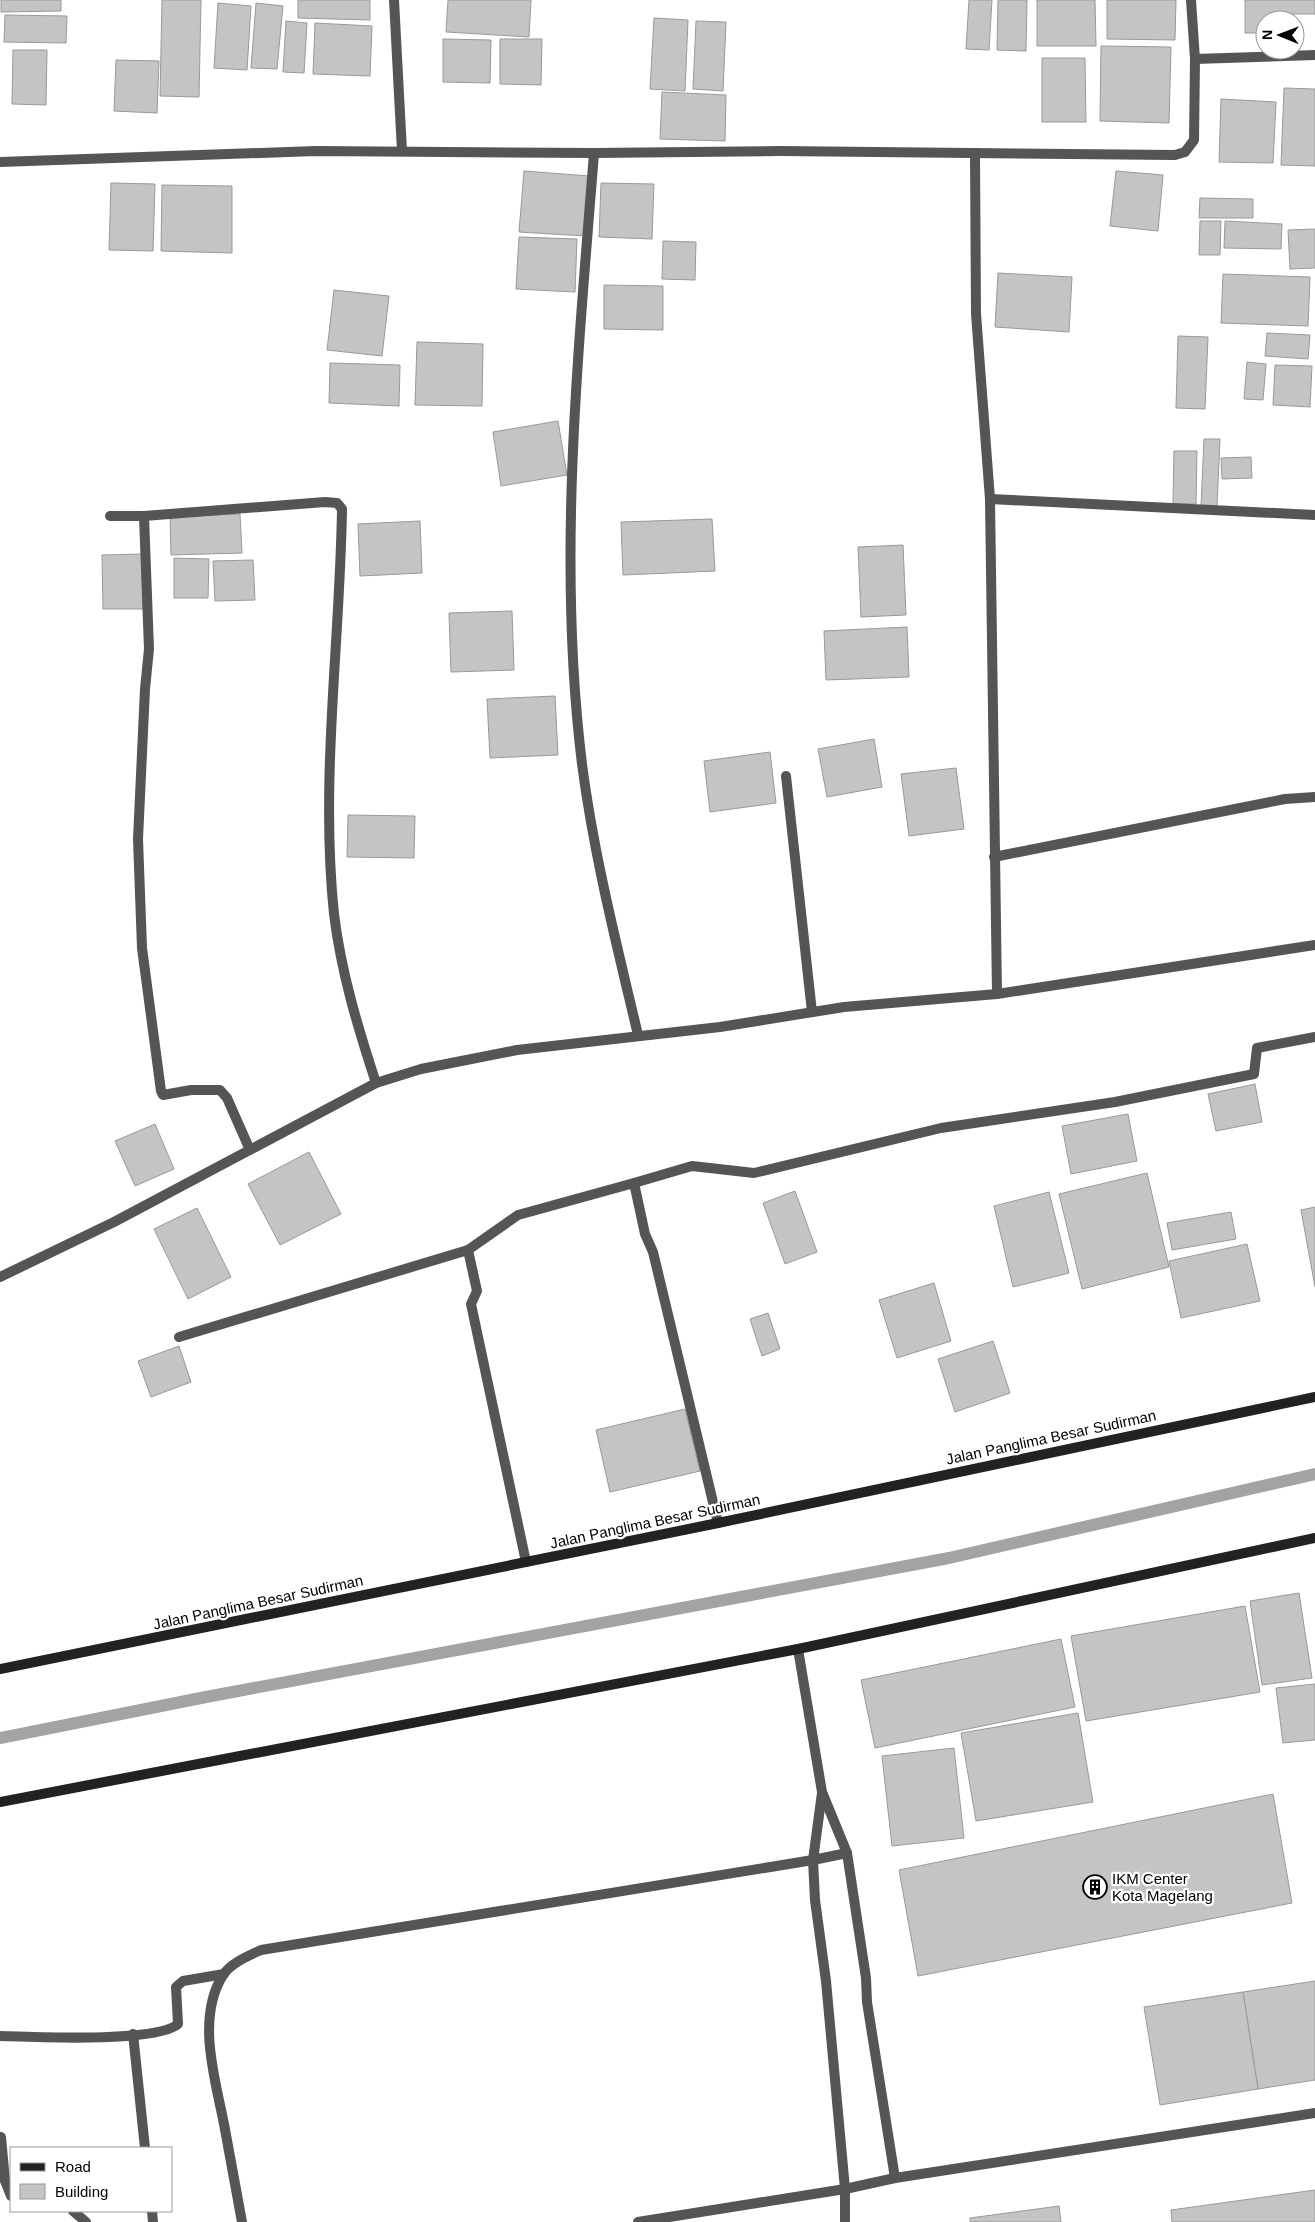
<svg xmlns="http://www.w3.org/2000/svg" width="1315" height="2222" viewBox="0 0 1315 2222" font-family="Arial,sans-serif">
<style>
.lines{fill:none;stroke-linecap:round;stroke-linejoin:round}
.stream{stroke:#a3a3a3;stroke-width:12}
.building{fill:#c4c4c4;stroke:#999}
.street{stroke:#555;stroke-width:10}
.secondary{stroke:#222;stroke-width:10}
.labels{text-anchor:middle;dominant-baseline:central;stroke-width:4.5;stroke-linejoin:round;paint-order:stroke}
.street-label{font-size:15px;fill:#000;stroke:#fff}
.poi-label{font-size:15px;fill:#000;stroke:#fff;text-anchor:start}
</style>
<rect width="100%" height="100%" fill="#fff"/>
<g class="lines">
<polyline class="stream" points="0,1738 206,1697 949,1558 1315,1474"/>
</g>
<g class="building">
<polygon points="1,0 61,0 61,11 1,12"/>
<polygon points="162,0 201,0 199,97 160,96"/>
<polygon points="298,0 370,0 370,20 298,18"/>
<polygon points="448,0 531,0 529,37 446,32"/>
<polygon points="969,0 992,0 989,50 966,49"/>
<polygon points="998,0 1027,0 1026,51 997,50"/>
<polygon points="1037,0 1095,0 1096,46 1037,46"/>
<polygon points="1107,0 1176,0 1175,40 1107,39"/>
<polygon points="1245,0 1315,0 1315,14 1271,14 1271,20 1265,20 1265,33 1245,33"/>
<polygon points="218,3 251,6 247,70 214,68"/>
<polygon points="256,3 283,6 277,69 251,68"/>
<polygon points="5,15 67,16 66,43 4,42"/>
<polygon points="654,18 688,20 685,91 650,89"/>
<polygon points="286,21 307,23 304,73 283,72"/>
<polygon points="696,21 726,22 723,91 693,89"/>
<polygon points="315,23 372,26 370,76 313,74"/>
<polygon points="443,39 491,40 490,83 443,82"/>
<polygon points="500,39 542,39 541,85 500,84"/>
<polygon points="1101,46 1171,47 1169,123 1100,121"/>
<polygon points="13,50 47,50 46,105 12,104"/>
<polygon points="1042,58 1085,58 1086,122 1042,122"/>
<polygon points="116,60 159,61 157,113 114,111"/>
<polygon points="1284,88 1315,89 1315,166 1281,165"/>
<polygon points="662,92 726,95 725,141 660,139"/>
<polygon points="1221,99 1276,102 1273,163 1219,162"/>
<polygon points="524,171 589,176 585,236 519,232"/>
<polygon points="1116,171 1163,175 1158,231 1110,226"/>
<polygon points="111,183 155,184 153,251 109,250"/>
<polygon points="601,183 654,184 652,239 599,237"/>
<polygon points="162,185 232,186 232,253 161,251"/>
<polygon points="1200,198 1253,199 1253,218 1199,218"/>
<polygon points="1200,221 1221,221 1220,255 1199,255"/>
<polygon points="1225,221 1282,224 1281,249 1224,248"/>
<polygon points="1315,229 1315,268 1290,269 1288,230"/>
<polygon points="519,237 577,239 575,292 516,289"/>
<polygon points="663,241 696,242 695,280 662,279"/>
<polygon points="998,273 1072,277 1069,332 995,327"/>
<polygon points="1223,274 1310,277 1308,326 1221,323"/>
<polygon points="604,285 663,286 663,330 604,329"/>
<polygon points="334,290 389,296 382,356 327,350"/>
<polygon points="1267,333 1310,335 1308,359 1265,356"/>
<polygon points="1178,336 1208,337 1205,409 1176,408"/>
<polygon points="417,342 483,344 482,406 415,405"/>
<polygon points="1247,362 1266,364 1263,400 1244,399"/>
<polygon points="330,363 400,365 399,406 329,403"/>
<polygon points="1275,365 1312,366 1310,407 1273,405"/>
<polygon points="558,421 567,475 501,486 493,432"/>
<polygon points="1204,439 1220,439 1217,506 1201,506"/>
<polygon points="1174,451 1197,451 1196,504 1173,504"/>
<polygon points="1251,457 1252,478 1222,479 1221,458"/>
<polygon points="240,514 242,553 171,555 170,517"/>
<polygon points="712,519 715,571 623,575 621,522"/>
<polygon points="420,521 422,573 360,576 358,524"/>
<polygon points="903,545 906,615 861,617 858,547"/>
<polygon points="142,554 143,609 103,609 102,555"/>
<polygon points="174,558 209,559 208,598 174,598"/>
<polygon points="253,560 255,600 215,601 213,561"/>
<polygon points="512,611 514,670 451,672 449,613"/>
<polygon points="907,627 909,677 826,680 824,631"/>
<polygon points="555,696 558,755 490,758 487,699"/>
<polygon points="874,739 882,787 827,797 818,749"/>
<polygon points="770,752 776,803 710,812 704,761"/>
<polygon points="956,768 964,829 909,836 901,774"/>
<polygon points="348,815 415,816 414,858 347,857"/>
<polygon points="1255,1084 1262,1122 1216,1131 1208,1094"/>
<polygon points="1128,1114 1137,1161 1071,1174 1062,1126"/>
<polygon points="155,1124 174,1169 135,1186 115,1141"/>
<polygon points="309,1152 341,1214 280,1245 248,1184"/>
<polygon points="1147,1173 1169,1267 1082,1289 1059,1194"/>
<polygon points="795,1191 817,1252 785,1264 763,1203"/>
<polygon points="1049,1192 1069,1273 1013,1287 994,1206"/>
<polygon points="1315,1207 1315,1287 1301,1210"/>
<polygon points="197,1208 231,1277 188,1299 154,1229"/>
<polygon points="1231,1212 1236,1239 1172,1250 1167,1223"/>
<polygon points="1247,1244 1260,1301 1181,1318 1169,1261"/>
<polygon points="934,1283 951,1341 897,1358 879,1300"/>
<polygon points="768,1313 780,1349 762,1356 750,1319"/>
<polygon points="993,1341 1010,1393 955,1412 938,1359"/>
<polygon points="179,1346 191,1382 151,1397 138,1361"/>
<polygon points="685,1409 700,1471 610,1492 596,1430"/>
<polygon points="1299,1593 1312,1678 1262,1685 1250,1601"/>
<polygon points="1245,1606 1260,1692 1086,1721 1071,1636"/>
<polygon points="1061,1639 1075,1707 875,1748 861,1680"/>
<polygon points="1315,1684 1315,1740 1283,1743 1276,1688"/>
<polygon points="1078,1713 1093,1802 976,1821 961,1733"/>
<polygon points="954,1748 964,1838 892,1846 882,1756"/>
<polygon points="1273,1794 1292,1903 918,1976 899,1870"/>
<polygon points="1315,1981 1315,2080 1258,2089 1243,1992"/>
<polygon points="1243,1992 1258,2089 1160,2105 1144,2007"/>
<polygon points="1315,2190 1315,2222 1172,2222 1171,2210"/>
<polygon points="1059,2206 1061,2222 970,2222 970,2218"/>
</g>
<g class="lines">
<g class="street">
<polyline points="394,0 402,151"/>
<polyline points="1195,59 1315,55"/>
<path d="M594 153C578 357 557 561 582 764 594 856 617 946 638 1035"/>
<polyline points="975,153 976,314 990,499 997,994"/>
<polyline points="0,162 316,151 594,153 780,151 1175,155 1185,152 1194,140 1195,59 1191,0"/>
<polyline points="990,499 1315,515"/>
<path d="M110 516H144L325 502 337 503 342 509C340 643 320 780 334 914 341 972 358 1028 376 1083"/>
<polyline points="144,516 149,649 145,689 138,839 142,948 161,1091 163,1095 191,1090 220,1090 227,1098 250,1150"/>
<polyline points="786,776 812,1012"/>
<polyline points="994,857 1285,799 1315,797"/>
<polyline points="634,1183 692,1166 754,1173 941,1128 1115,1102 1254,1074 1257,1048 1315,1037"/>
<polyline points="468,1250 477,1291 471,1304 526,1562"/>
<polyline points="0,1277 114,1222 376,1083 421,1069 517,1050 720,1027 844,1007 997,994 1315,945"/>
<polyline points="179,1337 468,1250 518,1215 634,1183 645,1234 653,1252 718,1523"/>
<polyline points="798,1649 822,1792 847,1853 866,1978 867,2002 895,2178"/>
<polyline points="822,1793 813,1860 815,1900 826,1981 845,2189 845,2222"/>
<polyline points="133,2034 145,2148"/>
<path d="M0 2036C33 2037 156 2043 178 2024L176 1987 183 1981 224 1974"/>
<polyline points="1,2137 5,2181 11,2196"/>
<polyline points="73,2211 86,2222"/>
<polyline points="152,2211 153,2222"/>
<path d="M242 2222C236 2189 230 2157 224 2124 215 2078 196 2018 223 1975 231 1963 248 1956 261 1950L813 1860 847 1853"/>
<polyline points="638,2222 845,2189 895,2178 1315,2113"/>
</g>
<g class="secondary">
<polyline points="0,1669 718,1523 1315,1397"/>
<polyline points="0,1802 798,1649 1315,1538"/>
</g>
</g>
<defs>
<g id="building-ring" transform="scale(1.25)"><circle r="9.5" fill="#fff" stroke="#000" stroke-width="1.5"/><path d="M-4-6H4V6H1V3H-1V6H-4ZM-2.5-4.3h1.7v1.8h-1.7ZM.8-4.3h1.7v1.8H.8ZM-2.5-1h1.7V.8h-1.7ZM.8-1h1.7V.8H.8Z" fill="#000"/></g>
</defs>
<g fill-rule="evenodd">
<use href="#building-ring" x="1095" y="1887"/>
</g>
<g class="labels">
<g class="street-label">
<text transform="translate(1051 1437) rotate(-12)">Jalan Panglima Besar Sudirman</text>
<text transform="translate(655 1521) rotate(-12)">Jalan Panglima Besar Sudirman</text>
<text transform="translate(258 1602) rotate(-12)">Jalan Panglima Besar Sudirman</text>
</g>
<g class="poi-label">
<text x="1112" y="1878">IKM Center<tspan x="1112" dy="17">Kota Magelang</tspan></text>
</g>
</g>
<rect x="10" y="2147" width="162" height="65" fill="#ffffff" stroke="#999999"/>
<rect x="20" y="2163" width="25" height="8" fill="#222222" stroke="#999999"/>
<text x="55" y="2172" font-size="15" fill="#000000">Road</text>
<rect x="20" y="2184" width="25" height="15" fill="#c4c4c4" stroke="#999999"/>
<text x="55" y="2197" font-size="15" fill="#000000">Building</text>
<g transform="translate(1280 35) rotate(271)"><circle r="24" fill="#ffffff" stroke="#999999"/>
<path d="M0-4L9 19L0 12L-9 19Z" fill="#000000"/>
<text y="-8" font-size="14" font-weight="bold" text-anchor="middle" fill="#000000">N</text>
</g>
</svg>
